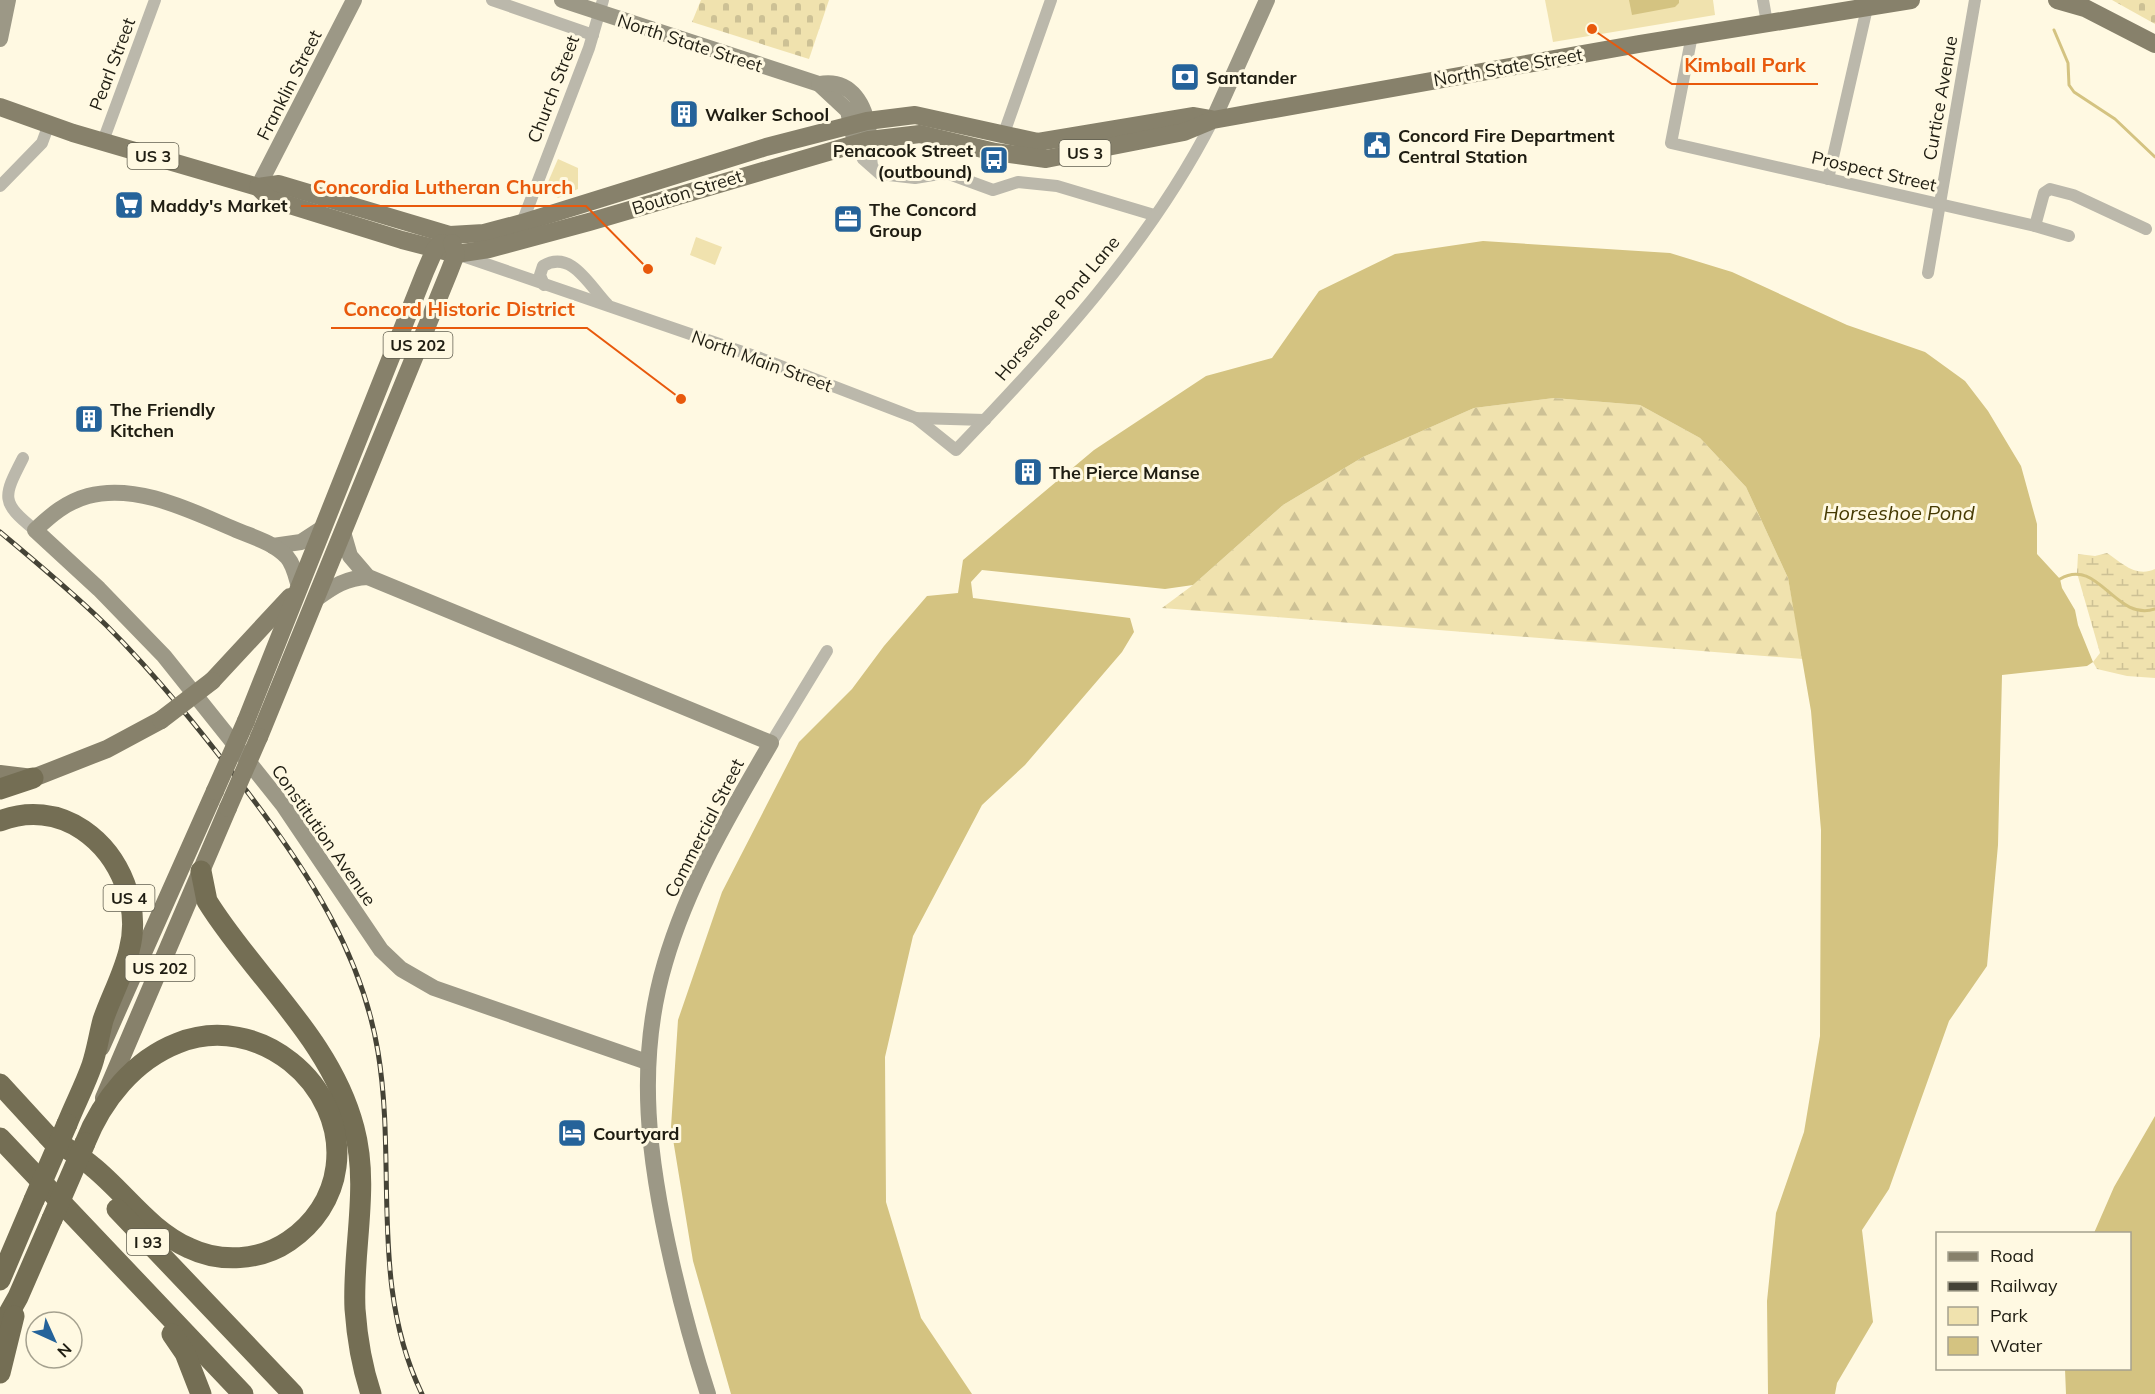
<svg xmlns="http://www.w3.org/2000/svg" width="2155" height="1394" viewBox="0 0 2155 1394" font-family="Mulish,sans-serif">
<style>
.forest{fill:url(#forest-firs)}
.wetland{fill:url(#wetland-marsh)}
.cemetery{fill:url(#cemetery-stones)}
.park{fill:#f0e2ae}
.water{fill:#d4c381}
.lines{fill:none;stroke-linecap:round;stroke-linejoin:round}
.stream{stroke:#d4c381;stroke-width:3}
.street{stroke:#bbb8ab;stroke-width:12}
.secondary{stroke:#9c9886;stroke-width:16}
.primary{stroke:#87816b;stroke-width:18}
.highway{stroke:#746e54;stroke-width:21}
.rail-casing{stroke:#454336;stroke-width:5}
.rail{stroke:#fff9e2;stroke-width:3;stroke-dasharray:9;stroke-linecap:butt}
.primary-bridge{stroke:#87816b;stroke-width:18}
.highway-bridge{stroke:#746e54;stroke-width:21}
.labels{text-anchor:middle;dominant-baseline:central;stroke-width:6;stroke-linejoin:round;paint-order:stroke}
.shield{fill:#fff9e2;stroke:#625f50;stroke-width:1.5}
.shield-label{font-size:16px;font-weight:bold;fill:#1f1d12}
.street-label{font-size:18px;fill:#1f1d12;stroke:#fff9e2}
.poi-label{font-size:18px;font-weight:bold;fill:#1f1d12;stroke:#fff9e2;text-anchor:start}
.water-label{font-size:20px;font-style:italic;fill:#463a03;stroke:#fff9e2}
.leader{fill:none;stroke:#e8590c;stroke-width:2}
.callout-dot{fill:#e8590c;stroke:#fff9e2;stroke-width:2}
.callout-label{font-size:20px;text-anchor:middle;font-weight:bold;fill:#e8590c;stroke:#fff9e2;stroke-width:6;stroke-linejoin:round;paint-order:stroke}
</style>
<defs>
<pattern id="forest-firs" width="22" height="20" patternUnits="userSpaceOnUse" patternTransform="scale(1.5)"><rect width="22" height="20" fill="#f0e2ae"/><path d="M5 1l3.5 6h-7zM16 11l3.5 6h-7z" fill="#cdc195"/></pattern>
<pattern id="wetland-marsh" width="20" height="14" patternUnits="userSpaceOnUse" patternTransform="scale(1.5)"><rect width="20" height="14" fill="#f0e2ae"/><path d="M1 5h8M5 5V1M11 12h8M15 12V8" fill="none" stroke="#cdc195"/></pattern>
<pattern id="cemetery-stones" width="16" height="16" patternUnits="userSpaceOnUse" patternTransform="scale(1.5)"><rect width="16" height="16" fill="#f0e2ae"/><path d="M2 7V4a2 2 0 0 1 4 0v3zM10 15v-3a2 2 0 0 1 4 0v3z" fill="#cdc195"/></pattern>
</defs>
<rect width="100%" height="100%" fill="#fff9e2"/>
<polygon class="forest" points="1554,398 1640,405 1700,438 1746,487 1788,578 1803,659 1162,608 1193,585 1283,505 1363,457 1474,408"/>
<path class="wetland" d="M2107 553C2122 563 2136 578 2155 569V678L2127 676 2097 669 2093 662 2100 653 2077 573 2078 554 2095 556Z"/>
<g class="cemetery">
<polygon points="701,0 829,0 809,59 692,22"/>
<polygon points="2112,0 2155,0 2155,24"/>
</g>
<g class="park">
<polygon points="1545,0 1713,0 1715,15 1553,42"/>
<polygon points="558,159 578,168 578,189 558,198 549,189 548,182"/>
<polygon points="696,237 722,247 715,265 690,255"/>
</g>
<g class="water">
<polygon points="1629,0 1679,0 1679,3 1675,7 1632,15"/>
<polygon points="1483,241 1670,253 1732,272 1847,325 1925,352 1965,381 1988,411 2021,466 2037,524 2037,554 2060,579 2062,588 2075,610 2078,625 2093,662 2087,666 2002,675 1998,845 1987,966 1949,1021 1889,1189 1862,1230 1873,1322 1837,1383 1835,1394 1768,1394 1767,1301 1776,1213 1804,1132 1820,1036 1821,830 1811,711 1788,578 1746,487 1700,438 1640,405 1554,398 1474,408 1363,457 1283,505 1193,585 1165,589 982,570 971,582 973,598 1130,618 1134,632 1122,652 1025,765 982,805 913,936 885,1057 886,1202 921,1318 972,1394 731,1394 693,1261 671,1127 678,1020 722,892 799,742 852,689 884,646 927,596 958,593 963,560 1094,450 1206,376 1272,358 1319,291 1395,254"/>
<polygon points="2155,1116 2155,1394 2066,1394 2065,1369 2130,1368 2130,1234 2094,1233 2114,1187"/>
</g>
<g class="lines">
<g class="stream">
<polyline points="2054,30 2068,63 2069,85 2074,92 2115,119 2155,157"/>
<path d="M2060 579C2098 556 2115 622 2155 609"/>
</g>
<g class="street">
<polyline points="492,0 593,35"/>
<polyline points="1763,0 1767,23"/>
<polyline points="1692,35 1671,143 2035,226 2069,236"/>
<polyline points="1003,136 1051,0"/>
<polyline points="869,140 872,166"/>
<polyline points="103,141 155,0"/>
<polyline points="855,143 863,159 880,174 915,178 933,175 952,175 993,190 1018,182 1057,186 1154,215"/>
<polyline points="1828,179 1867,8"/>
<polyline points="0,186 42,143 49,124"/>
<polyline points="522,223 589,48 603,0"/>
<polyline points="2035,226 2044,193 2050,189 2073,195 2146,229"/>
<polyline points="460,255 760,358 916,418 985,420"/>
<polyline points="1928,273 1975,0"/>
<path d="M544 285 540 275 543 266C571 249 589 285 607 304"/>
<path d="M916 418 956 450C1052 350 1150 244 1213 120"/>
<path d="M23 458C3 497 0 502 35 530"/>
<polyline points="771,743 827,651"/>
</g>
<g class="secondary">
<polyline points="562,0 819,84 848,111 855,143"/>
<polyline points="0,39 8,0"/>
<path d="M819 84C852 78 866 106 869 134"/>
<polyline points="1213,120 1267,0"/>
<polyline points="258,187 354,0"/>
<path d="M343 532 350 556 368 577 771 743C730 813 688 884 665 963 635 1064 649 1163 672 1263 682 1307 694 1351 708 1394"/>
<polyline points="273,546 301,542 324,527"/>
<path d="M299 587C296 577 294 565 287 557 273 542 252 537 234 529 191 511 137 483 88 496 66 502 51 515 35 530L99 589 164 656 283 805 381 950 401 969 434 988 647 1062"/>
<path d="M316 599C334 586 346 578 368 577"/>
</g>
<g class="primary">
<polyline points="2057,0 2085,8 2155,44"/>
<polyline points="0,107 73,133 258,187 279,184 450,235 484,233 522,223 766,147 867,121 915,115 1038,142 1194,116 1211,119"/>
<polyline points="258,187 270,199 402,240 456,254 489,249 589,222 869,140 920,134 995,152 1046,159 1184,132 1213,120 1639,44 1911,0"/>
<polyline points="212,681 290,597"/>
<polyline points="246,721 425,272 435,249 442,243"/>
<polyline points="259,737 449,272 456,254 452,243"/>
<polyline points="0,774 33,778 107,749 161,720"/>
<polyline points="101,1047 215,791"/>
<polyline points="104,1098 228,808"/>
</g>
<g class="highway">
<polyline points="0,789 33,778"/>
<path d="M0 821C28 810 58 813 83 830 121 856 141 907 129 951 123 975 111 997 103 1020 99 1035 97 1050 92 1065 85 1085 75 1104 67 1124"/>
<path d="M201 871 207 901C254 977 331 1039 354 1128 370 1187 352 1250 355 1309 357 1337 362 1367 371 1394"/>
<polyline points="0,1084 56,1145"/>
<path d="M48 1136C62 1146 79 1155 93 1167 125 1193 150 1231 189 1248 220 1263 260 1261 289 1241 314 1224 332 1198 336 1167 347 1084 257 1011 178 1043 134 1060 102 1100 85 1143"/>
<polyline points="0,1138 243,1394"/>
<polyline points="117,1209 293,1394"/>
<polyline points="0,1280 34,1200"/>
<polyline points="0,1329 18,1297 52,1219"/>
<polyline points="172,1334 185,1353 201,1394"/>
<polyline points="0,1373 14,1316"/>
</g>
<g class="rail-casing">
<path id="rail" d="M0 532C36 562 72 592 106 625 158 677 204 735 249 794 308 872 362 954 378 1052 397 1167 369 1285 422 1394"/>
</g>
<use href="#rail" class="rail"/>
<g class="primary-bridge">
<polyline points="161,720 212,681"/>
<polyline points="215,791 246,721"/>
<polyline points="228,808 259,737"/>
</g>
<g class="highway-bridge">
<polyline points="34,1200 67,1124"/>
<polyline points="52,1219 85,1143"/>
</g>
</g>
<defs>
<g id="bank-square" transform="scale(1.5)"><rect x="-9" y="-9" width="18" height="18" rx="4" fill="#25639a" stroke="#fff9e2"/><path d="M-6-4H6V4H-6ZM0-2.3a2.3 2.3 0 1 0 0 4.6a2.3 2.3 0 1 0 0-4.6Z" fill="#fff"/></g>
<g id="building-square" transform="scale(1.5)"><rect x="-9" y="-9" width="18" height="18" rx="4" fill="#25639a" stroke="#fff9e2"/><path d="M-4-6H4V6H1V3H-1V6H-4ZM-2.5-4.3h1.7v1.8h-1.7ZM.8-4.3h1.7v1.8H.8ZM-2.5-1h1.7V.8h-1.7ZM.8-1h1.7V.8H.8Z" fill="#fff"/></g>
<g id="civic-square" transform="scale(1.5)"><rect x="-9" y="-9" width="18" height="18" rx="4" fill="#25639a" stroke="#fff9e2"/><path d="M-.6-6.5H3V-4.5H.6V-3L4-1V1h2V6H-6V1h2V-1L-.6-3ZM-1.2 2.5V6h2.4V2.5Z" fill="#fff"/></g>
<g id="bus-square" transform="scale(1.5)"><rect x="-9" y="-9" width="18" height="18" rx="4" fill="#25639a" stroke="#fff9e2"/><path d="M-5-6H5V4H4V6H2V4H-2V6H-4V4H-5ZM-3.5-4V0h7V-4ZM-3.5 1.2v1.5H-2V1.2ZM2 1.2v1.5H3.5V1.2Z" fill="#fff"/></g>
<g id="supermarket-square" transform="scale(1.5)"><rect x="-9" y="-9" width="18" height="18" rx="4" fill="#25639a" stroke="#fff9e2"/><path d="M-6-5.5h2.5l.6 2H6L4.5 2H-2.5L-4.4-4H-6ZM-1.5 3.2a1.3 1.3 0 1 0 .1 0ZM3 3.2a1.3 1.3 0 1 0 .1 0Z" fill="#fff"/></g>
<g id="office-square" transform="scale(1.5)"><rect x="-9" y="-9" width="18" height="18" rx="4" fill="#25639a" stroke="#fff9e2"/><path d="M-6-3h4V-5.5h4V-3h4V5H-6ZM-1-4.5V-3h2v-1.5ZM-6 0V1H6V0Z" fill="#fff"/></g>
<g id="hotel-square" transform="scale(1.5)"><rect x="-9" y="-9" width="18" height="18" rx="4" fill="#25639a" stroke="#fff9e2"/><path d="M-6-4.5h1.5V1H6V5H4.5V3h-9V5H-6ZM-4 0a1.8 1.8 0 1 1 3.6 0ZM.5 0V-2.5h3Q6-2.5 6 0Z" fill="#fff"/></g>
</defs>
<g fill-rule="evenodd">
<use href="#bank-square" x="1185" y="77"/>
<use href="#building-square" x="684" y="114"/>
<use href="#civic-square" x="1377" y="145"/>
<use href="#bus-square" x="994" y="160"/>
<use href="#supermarket-square" x="129" y="205"/>
<use href="#office-square" x="848" y="219"/>
<use href="#building-square" x="89" y="419"/>
<use href="#building-square" x="1028" y="472"/>
<use href="#hotel-square" x="572" y="1133"/>
</g>
<g class="labels">
<g class="shield">
<rect x="1059.5" y="140" width="51" height="26" rx="4.5"/>
<rect x="127.5" y="143" width="51" height="26" rx="4.5"/>
<rect x="383.5" y="332" width="69" height="26" rx="4.5"/>
<rect x="103.5" y="885" width="51" height="26" rx="4.5"/>
<rect x="125.5" y="955" width="69" height="26" rx="4.5"/>
<rect x="127" y="1229" width="42" height="26" rx="4.5"/>
</g>
<g class="shield-label">
<text x="1085" y="153">US 3</text>
<text x="153" y="156">US 3</text>
<text x="418" y="345">US 202</text>
<text x="129" y="898">US 4</text>
<text x="160" y="968">US 202</text>
<text x="148" y="1242">I 93</text>
</g>
<g class="street-label">
<text transform="translate(690 43) rotate(18)">North State Street</text>
<text transform="translate(112 64) rotate(-69)">Pearl Street</text>
<text transform="translate(1508 67) rotate(-10)">North State Street</text>
<text transform="translate(289 85) rotate(-63)">Franklin Street</text>
<text transform="translate(553 89) rotate(-69)">Church Street</text>
<text transform="translate(1940 98) rotate(-80)">Curtice Avenue</text>
<text transform="translate(1874 171) rotate(13)">Prospect Street</text>
<text transform="translate(687 192) rotate(-17)">Bouton Street</text>
<text transform="translate(1057 308) rotate(-50)">Horseshoe Pond Lane</text>
<text transform="translate(762 361) rotate(20)">North Main Street</text>
<text transform="translate(704 828) rotate(-63)">Commercial Street</text>
<text transform="translate(324 835) rotate(55)">Constitution Avenue</text>
</g>
<g class="poi-label">
<text x="1206" y="77">Santander</text>
<text x="705" y="114">Walker School</text>
<text x="1398" y="135">Concord Fire Department<tspan x="1398" dy="21">Central Station</tspan></text>
<text x="973" y="150" text-anchor="end">Penacook Street<tspan x="973" dy="21">(outbound)</tspan></text>
<text x="150" y="205">Maddy's Market</text>
<text x="869" y="209">The Concord<tspan x="869" dy="21">Group</tspan></text>
<text x="110" y="409">The Friendly<tspan x="110" dy="21">Kitchen</tspan></text>
<text x="1049" y="472">The Pierce Manse</text>
<text x="593" y="1133">Courtyard</text>
</g>
<g class="water-label">
<text x="1899" y="512">Horseshoe Pond</text>
</g>
</g>
<path class="leader" d="M1592 29L1672 84H1818M648 269L586 206H301M681 399L587 328H331"/>
<g class="callout-dot">
<circle cx="1592" cy="29" r="6"/>
<circle cx="648" cy="269" r="6"/>
<circle cx="681" cy="399" r="6"/>
</g>
<g class="callout-label">
<text x="1745" y="72">Kimball Park</text>
<text x="443" y="194">Concordia Lutheran Church</text>
<text x="459" y="316">Concord Historic District</text>
</g>
<rect x="1936" y="1232" width="195" height="138" fill="#fff9e2" stroke="#a5a18f" stroke-width="1.5"/>
<rect x="1948" y="1252" width="30" height="9" fill="#87816b" stroke="#a5a18f" stroke-width="1.5"/>
<text x="1990" y="1262" font-size="18" fill="#1f1d12">Road</text>
<rect x="1948" y="1282" width="30" height="9" fill="#454336" stroke="#a5a18f" stroke-width="1.5"/>
<text x="1990" y="1292" font-size="18" fill="#1f1d12">Railway</text>
<rect x="1948" y="1307" width="30" height="18" fill="#f0e2ae" stroke="#a5a18f" stroke-width="1.5"/>
<text x="1990" y="1322" font-size="18" fill="#1f1d12">Park</text>
<rect x="1948" y="1337" width="30" height="18" fill="#d4c381" stroke="#a5a18f" stroke-width="1.5"/>
<text x="1990" y="1352" font-size="18" fill="#1f1d12">Water</text>
<g transform="translate(54 1340) rotate(135)"><circle r="28" fill="#fff9e2" stroke="#a5a18f" stroke-width="1.5"/>
<path d="M0-4.5L10 22L0 15L-10 22Z" fill="#25639a"/>
<text y="-9" font-size="16" font-weight="bold" text-anchor="middle" fill="#1f1d12">N</text>
</g>
</svg>
